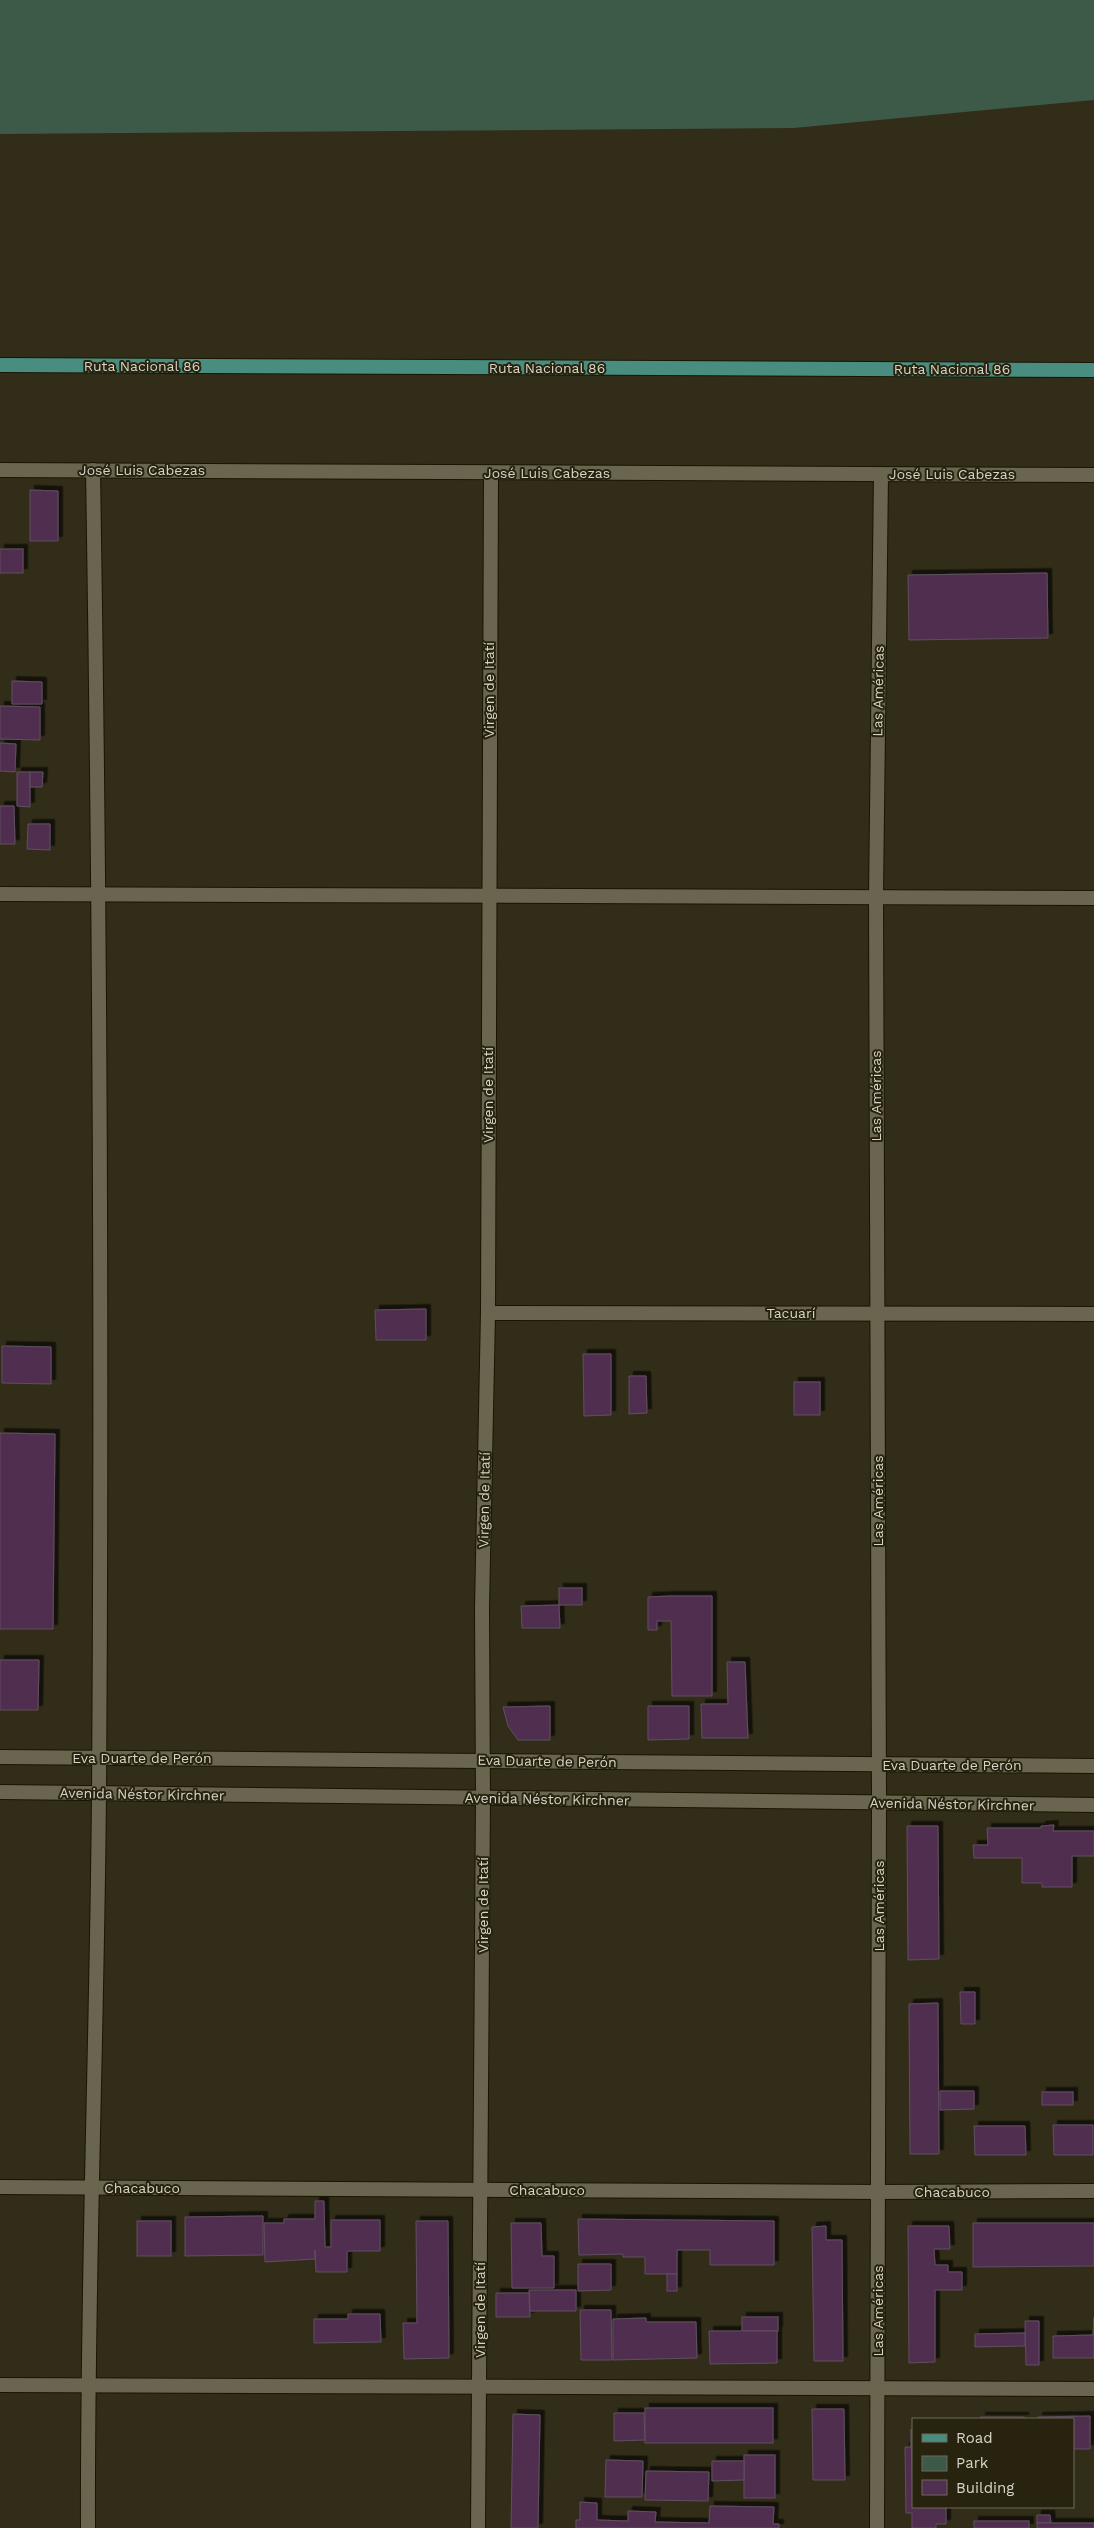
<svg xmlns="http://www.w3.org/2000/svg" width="1094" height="2528" viewBox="0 0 1094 2528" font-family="'Work Sans',sans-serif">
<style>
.green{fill:#3d5948}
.building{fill:#502f50;stroke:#604f60;filter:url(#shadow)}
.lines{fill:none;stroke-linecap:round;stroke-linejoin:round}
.minor-casing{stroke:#191502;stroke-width:16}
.tertiary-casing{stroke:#191502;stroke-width:16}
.primary-casing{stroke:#191502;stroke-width:16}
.minor{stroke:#6a654e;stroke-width:14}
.tertiary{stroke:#6a654e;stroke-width:14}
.primary{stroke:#488d80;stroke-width:14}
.labels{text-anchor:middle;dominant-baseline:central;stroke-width:4;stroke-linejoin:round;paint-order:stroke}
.street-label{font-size:14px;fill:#d7d4c8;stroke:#27230e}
</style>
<defs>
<filter id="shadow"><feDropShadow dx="4.5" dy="-4.5" stdDeviation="0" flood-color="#0009"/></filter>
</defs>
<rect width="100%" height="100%" fill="#312d18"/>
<polygon class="green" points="0,0 1094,0 1094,100 794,128 0,134"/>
<g class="building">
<polygon points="30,490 58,491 58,541 30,541"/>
<rect x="0" y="549" width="23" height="24"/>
<polygon points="1047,573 1048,638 909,640 908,575"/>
<polygon points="12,681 42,682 42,704 12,704"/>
<polygon points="0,706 40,707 40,740 0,739"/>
<polygon points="0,743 16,744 15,772 0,771"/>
<polygon points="17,772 30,772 30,807 17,806"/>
<polygon points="30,772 43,772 42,787 30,787"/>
<polygon points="0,806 14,806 15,844 0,844"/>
<polygon points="28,824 50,824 50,850 27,849"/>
<polygon points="426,1309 426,1340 376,1340 375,1310"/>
<polygon points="2,1346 51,1347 51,1384 2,1383"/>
<polygon points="583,1354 611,1354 611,1415 584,1416"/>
<polygon points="629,1376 646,1376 647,1413 629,1414"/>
<rect x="794" y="1382" width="26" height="33"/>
<polygon points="0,1433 55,1434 53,1629 0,1629"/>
<rect x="559" y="1588" width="23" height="17"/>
<polygon points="671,1596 712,1596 712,1696 672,1696 671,1621 657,1621 657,1630 648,1630 648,1597"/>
<polygon points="559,1605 560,1628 522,1628 521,1606"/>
<polygon points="0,1660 39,1660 38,1710 0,1710"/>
<polygon points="727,1662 745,1662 748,1738 702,1738 701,1704 728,1704"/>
<polygon points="550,1706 550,1740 518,1740 508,1726 503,1707"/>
<polygon points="648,1706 689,1706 689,1739 648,1740"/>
<polygon points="1054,1825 1053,1831 1094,1831 1094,1856 1072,1856 1072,1887 1042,1887 1042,1883 1022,1883 1022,1858 974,1858 973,1845 988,1845 987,1828 1041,1828 1041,1826"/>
<polygon points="907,1826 938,1826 939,1959 908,1960"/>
<polygon points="960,1992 975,1992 975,2024 961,2024"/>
<polygon points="938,2003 939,2154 910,2154 909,2004"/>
<polygon points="940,2091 974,2091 974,2109 940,2110"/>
<rect x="1042" y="2092" width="31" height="13"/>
<polygon points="1053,2125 1093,2125 1093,2155 1054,2155"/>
<polygon points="974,2126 1025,2126 1026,2155 975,2155"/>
<polygon points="315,2201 324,2201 325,2247 331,2247 331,2220 380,2220 380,2251 347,2251 347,2272 316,2272 315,2250 315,2259 265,2262 264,2223 284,2223 284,2219 315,2219"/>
<polygon points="263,2216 263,2255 185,2256 185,2217"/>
<polygon points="578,2219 774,2221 774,2265 710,2265 710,2250 677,2250 677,2274 645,2274 645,2257 623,2257 623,2254 579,2255"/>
<rect x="137" y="2221" width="34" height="35"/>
<polygon points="416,2221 448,2221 449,2358 404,2359 403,2323 417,2323"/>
<polygon points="511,2223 541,2223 542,2256 554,2256 554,2288 512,2288"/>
<polygon points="973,2223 1094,2223 1094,2266 973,2267"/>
<polygon points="826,2226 826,2240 842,2240 843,2361 814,2361 812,2227"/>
<polygon points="908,2226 949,2226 950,2249 934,2249 935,2265 948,2265 948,2272 962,2272 962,2290 935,2290 935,2362 909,2363"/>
<polygon points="578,2264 611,2264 611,2290 578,2291"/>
<rect x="667" y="2274" width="10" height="17"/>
<polygon points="529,2290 576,2290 576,2311 530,2311"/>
<polygon points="496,2293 529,2293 530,2317 496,2317"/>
<polygon points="580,2310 611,2310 612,2360 581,2360"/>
<polygon points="348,2314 380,2314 381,2342 314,2343 314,2319 348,2319"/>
<rect x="742" y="2317" width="36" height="14"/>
<polygon points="1094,2317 1094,2358 1053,2358 1053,2336 1093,2335"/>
<polygon points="646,2318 646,2322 696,2322 697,2358 613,2360 613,2319"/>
<polygon points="1025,2321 1039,2321 1039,2365 1026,2365"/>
<polygon points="709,2331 777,2331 777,2363 710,2364"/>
<polygon points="1025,2333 1025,2346 975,2347 975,2334"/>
<rect x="645" y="2408" width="128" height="35"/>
<polygon points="812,2409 844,2409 845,2480 813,2480"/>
<polygon points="614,2413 644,2413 645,2440 614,2441"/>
<polygon points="513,2414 540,2415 538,2528 511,2528"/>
<polygon points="1090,2416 1090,2449 1073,2449 1073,2419 1038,2419 1038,2417"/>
<rect x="981" y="2417" width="43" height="2"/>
<polygon points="911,2429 913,2507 946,2507 946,2524 936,2524 936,2528 912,2528 912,2513 906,2513 905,2447 911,2447"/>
<rect x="744" y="2455" width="31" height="43"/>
<polygon points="606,2460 643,2461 642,2497 605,2497"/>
<polygon points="712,2461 744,2461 744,2480 712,2481"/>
<polygon points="646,2471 709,2472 708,2501 645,2500"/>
<polygon points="580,2502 597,2503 597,2520 628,2521 628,2511 656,2512 655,2522 709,2523 710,2506 774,2507 773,2524 779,2524 779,2528 576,2528 576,2520 580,2520"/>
<polygon points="1037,2515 1050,2515 1051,2523 1037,2523"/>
<rect x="974" y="2521" width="55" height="7"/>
<rect x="1037" y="2523" width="57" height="5"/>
</g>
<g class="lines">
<g class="minor-casing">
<g id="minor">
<polyline points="0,470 1094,475"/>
<polyline points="0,894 1094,898"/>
<polyline points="488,1313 1094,1314"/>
<polyline points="0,2187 879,2192 1094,2191"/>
<polyline points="0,2385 1094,2389"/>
<path d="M88 2528C87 2283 97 2038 99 1794 102 1352 100 911 93 470"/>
<polyline points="478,2528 483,1798 482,1608 488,1313 491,473"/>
<polyline points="877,2528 879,1803 876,897 881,474"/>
</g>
</g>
<g class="tertiary-casing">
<g id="tertiary">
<polyline points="0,1757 1094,1766"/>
<polyline points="0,1792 1094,1805"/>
</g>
</g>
<g class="primary-casing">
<polyline id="primary" points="0,365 1094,370"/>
</g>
<use href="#minor" class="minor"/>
<use href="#tertiary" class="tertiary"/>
<use href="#primary" class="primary"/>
</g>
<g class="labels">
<g class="street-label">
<text x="142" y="366">Ruta Nacional 86</text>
<text x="547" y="368">Ruta Nacional 86</text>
<text x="952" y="369">Ruta Nacional 86</text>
<text x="142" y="470">José Luis Cabezas</text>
<text x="547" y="473">José Luis Cabezas</text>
<text x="952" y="474">José Luis Cabezas</text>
<text transform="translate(489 690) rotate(-90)">Virgen de Itatí</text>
<text transform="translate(878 691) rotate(-89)">Las Américas</text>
<text transform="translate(488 1095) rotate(-90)">Virgen de Itatí</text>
<text transform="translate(876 1096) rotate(-90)">Las Américas</text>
<text x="791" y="1313">Tacuarí</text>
<text transform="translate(484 1500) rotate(-89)">Virgen de Itatí</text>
<text transform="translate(878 1501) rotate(-90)">Las Américas</text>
<text x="142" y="1758">Eva Duarte de Perón</text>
<text transform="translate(547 1761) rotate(1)">Eva Duarte de Perón</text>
<text x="952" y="1765">Eva Duarte de Perón</text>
<text transform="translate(142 1794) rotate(1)">Avenida Néstor Kirchner</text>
<text transform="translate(547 1799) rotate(1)">Avenida Néstor Kirchner</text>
<text transform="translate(952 1804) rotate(1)">Avenida Néstor Kirchner</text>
<text transform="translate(483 1905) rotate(-90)">Virgen de Itatí</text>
<text transform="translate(879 1906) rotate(-90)">Las Américas</text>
<text x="142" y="2188">Chacabuco</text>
<text x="547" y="2190">Chacabuco</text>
<text x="952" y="2192">Chacabuco</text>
<text transform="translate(480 2310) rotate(-90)">Virgen de Itatí</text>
<text transform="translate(878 2311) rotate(-90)">Las Américas</text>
</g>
</g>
<rect x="912" y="2418" width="162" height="90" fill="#27230e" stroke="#6d6a58"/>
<rect x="922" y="2434" width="25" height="8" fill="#488d80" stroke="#6d6a58"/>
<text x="956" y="2443" font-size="15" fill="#d7d4c8">Road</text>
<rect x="922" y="2456" width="25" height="15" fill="#3d5948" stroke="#6d6a58"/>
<text x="956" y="2468" font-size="15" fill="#d7d4c8">Park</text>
<rect x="922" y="2480" width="25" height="15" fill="#502f50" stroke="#6d6a58"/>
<text x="956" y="2493" font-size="15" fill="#d7d4c8">Building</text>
</svg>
